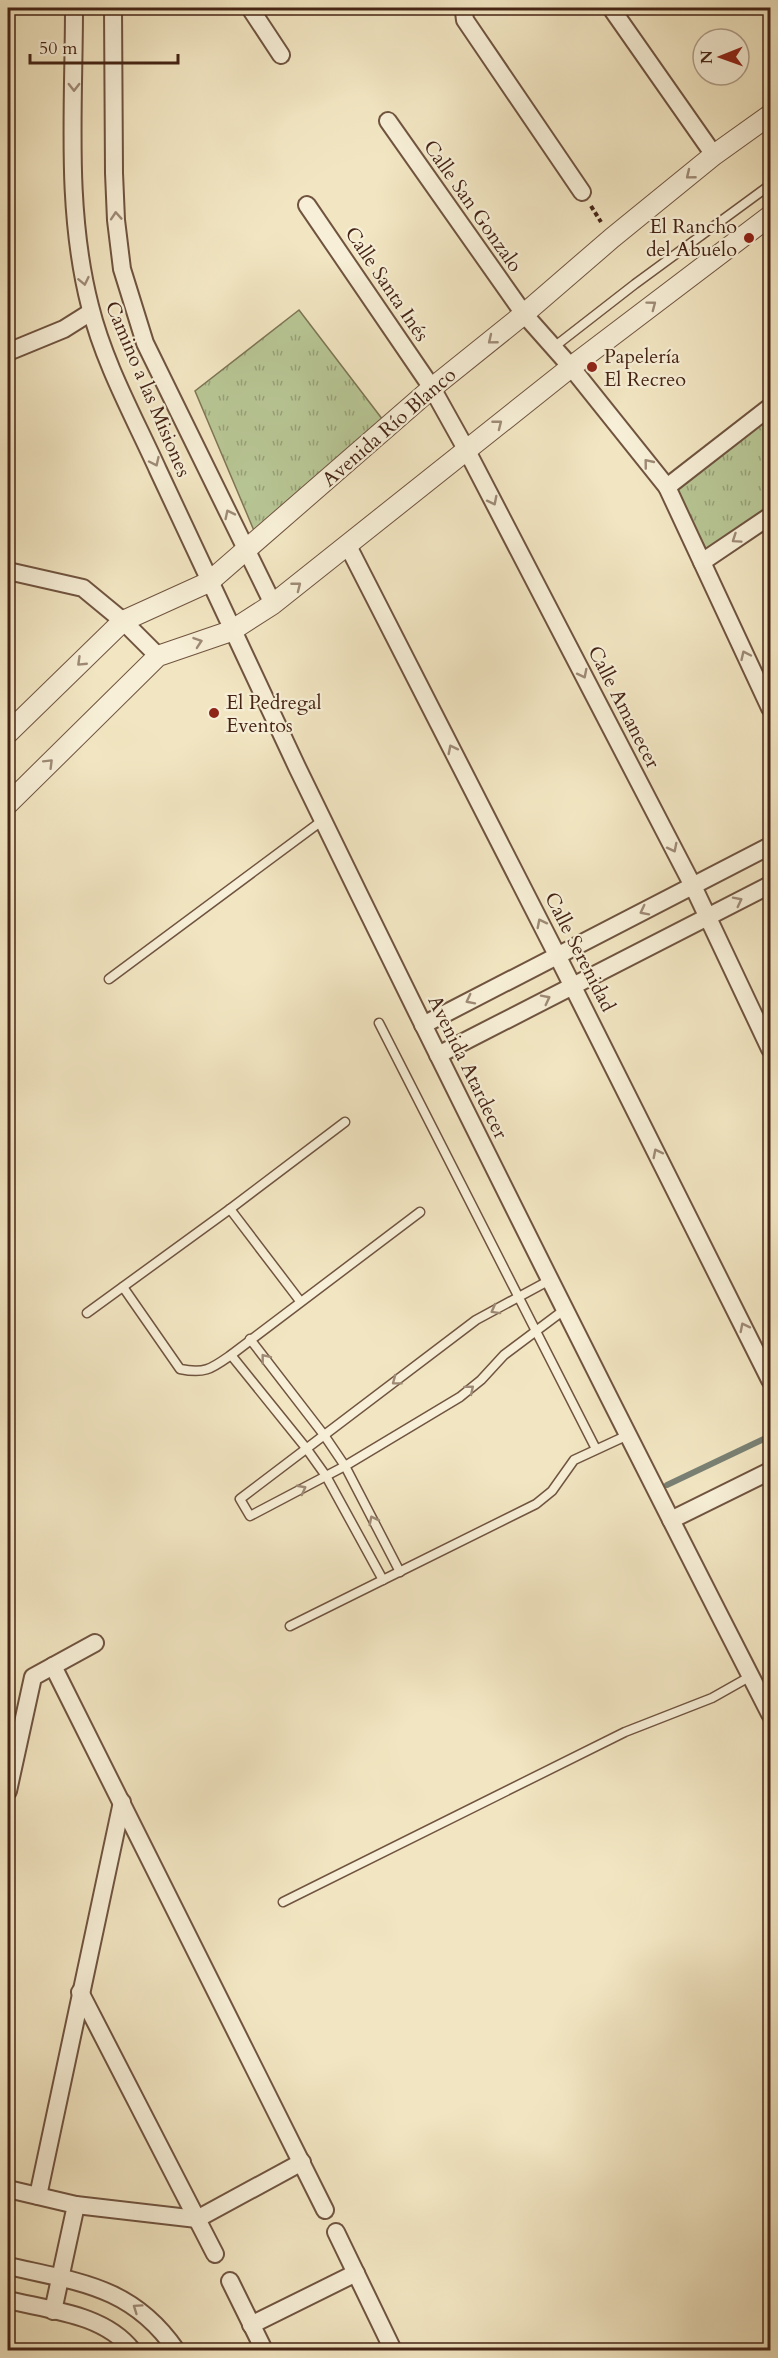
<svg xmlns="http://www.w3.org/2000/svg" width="778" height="2358" viewBox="0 0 778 2358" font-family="Cardo,serif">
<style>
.park{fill:url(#park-tufts);stroke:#7e7555;stroke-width:1.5}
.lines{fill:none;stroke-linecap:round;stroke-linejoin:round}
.stream{stroke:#798174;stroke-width:6}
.service-casing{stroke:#705440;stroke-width:11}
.minor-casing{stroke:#705440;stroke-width:20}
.tertiary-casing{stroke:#705440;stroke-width:22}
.path{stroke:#452415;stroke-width:4;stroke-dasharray:4.5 3;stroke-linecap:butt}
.service{stroke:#f7efd7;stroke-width:8}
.minor{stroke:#f7efd7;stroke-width:16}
.tertiary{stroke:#f7efd7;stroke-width:20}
.oneway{stroke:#9e8a76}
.poi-dot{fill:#8f2418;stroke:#f7efd7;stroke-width:2}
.labels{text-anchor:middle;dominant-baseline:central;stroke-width:4.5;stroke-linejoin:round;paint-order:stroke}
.street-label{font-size:20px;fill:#452415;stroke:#f7efd7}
.poi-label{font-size:20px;fill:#452415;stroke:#f7efd7;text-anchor:start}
</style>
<defs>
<pattern id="park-tufts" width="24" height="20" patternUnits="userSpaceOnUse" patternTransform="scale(1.5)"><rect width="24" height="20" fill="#b8c695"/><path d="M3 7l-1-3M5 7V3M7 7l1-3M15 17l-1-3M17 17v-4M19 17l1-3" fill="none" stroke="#97a178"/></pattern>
</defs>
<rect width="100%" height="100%" fill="#f2e6c2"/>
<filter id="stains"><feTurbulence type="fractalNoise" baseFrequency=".00333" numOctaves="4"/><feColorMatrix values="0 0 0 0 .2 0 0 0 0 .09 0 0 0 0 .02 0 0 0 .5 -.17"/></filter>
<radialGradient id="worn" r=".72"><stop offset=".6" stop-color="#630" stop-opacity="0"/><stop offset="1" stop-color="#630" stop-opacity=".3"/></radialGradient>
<g class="park">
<polygon points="299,310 386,424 255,533 195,391"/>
<polygon points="770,416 770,507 708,553 676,490"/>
</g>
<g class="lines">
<polyline class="stream" points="667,1485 770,1436"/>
<g class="service-casing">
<g id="service">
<polyline points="554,347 635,284 770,185"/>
<polyline points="109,979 323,820"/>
<polyline points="379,1023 596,1449"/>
<polyline points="230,1209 300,1301"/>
<polyline points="550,1280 476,1320 240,1499 250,1516 345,1466 460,1397 481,1380 504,1355 564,1310"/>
<path d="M123 1287 180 1369C205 1374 211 1369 231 1355L420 1212"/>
<polyline points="87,1313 230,1209 345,1122"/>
<polyline points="250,1339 324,1435 345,1466 400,1572"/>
<polyline points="231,1355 306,1448 326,1476 383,1580"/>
<polyline points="290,1626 536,1504 552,1491 574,1460 628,1435"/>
<polyline points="283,1902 625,1732 712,1698 751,1676"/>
</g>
</g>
<g class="minor-casing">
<g id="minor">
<path d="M74 8C74 107 65 209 90 306 104 363 134 417 158 470 204 569 250 668 297 767 451 1084 609 1400 770 1714"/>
<polyline points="113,8 114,173 116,220 122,269 145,343 273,604"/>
<polyline points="250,8 281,55"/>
<polyline points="467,8 464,12 465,20 582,192"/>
<polyline points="611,8 714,155"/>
<polyline points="388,121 524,314 571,367 667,487 770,708"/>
<polyline points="307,205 432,388 466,449 693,886 770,1049"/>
<polyline points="8,352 64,329 91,312"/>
<polyline points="667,487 770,407"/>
<polyline points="348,546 557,955 770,1380"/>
<polyline points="702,562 770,516"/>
<polyline points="8,571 83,588 123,621 158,656"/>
<polyline points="423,1025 770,846"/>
<polyline points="438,1055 770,885"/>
<polyline points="671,1520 770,1471"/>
<polyline points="53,1666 325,2210"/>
<polyline points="8,1791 33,1677 95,1643"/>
<polyline points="80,1992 215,2254"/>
<polyline points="8,2189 76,2205 197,2219 302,2162"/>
<polyline points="38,2196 122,1802"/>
<polyline points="336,2232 393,2350"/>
<path d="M8 2266C78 2282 132 2286 176 2350"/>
<polyline points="230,2281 264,2350"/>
<path d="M8 2300C49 2310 104 2314 132 2350"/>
<polyline points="53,2311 76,2205"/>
<polyline points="251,2325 356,2273"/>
</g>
</g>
<g class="tertiary-casing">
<g id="tertiary">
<polyline points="8,733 123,621 209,582 432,388 524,314 612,238 714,155 770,115"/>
<polyline points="8,804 158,656 231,631 273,604 571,367 770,216"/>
</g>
</g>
<polyline class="path" points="591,206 601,222"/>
<use href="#service" class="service"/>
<use href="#minor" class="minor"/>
<use href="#tertiary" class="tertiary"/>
</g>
<defs><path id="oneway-chevron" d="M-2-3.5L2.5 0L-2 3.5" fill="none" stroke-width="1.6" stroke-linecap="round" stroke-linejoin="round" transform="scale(1.5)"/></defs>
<g class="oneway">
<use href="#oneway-chevron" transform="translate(74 87) rotate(90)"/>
<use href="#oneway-chevron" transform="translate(690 175) rotate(141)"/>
<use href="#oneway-chevron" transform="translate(116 216) rotate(-94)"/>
<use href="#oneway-chevron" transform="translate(84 281) rotate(78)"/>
<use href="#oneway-chevron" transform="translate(652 305) rotate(-37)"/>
<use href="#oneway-chevron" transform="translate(492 340) rotate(141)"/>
<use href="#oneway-chevron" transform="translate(498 424) rotate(-38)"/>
<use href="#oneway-chevron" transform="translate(155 462) rotate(65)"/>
<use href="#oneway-chevron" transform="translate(648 463) rotate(-129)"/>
<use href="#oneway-chevron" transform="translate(493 501) rotate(63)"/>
<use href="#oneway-chevron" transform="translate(229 514) rotate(-116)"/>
<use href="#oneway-chevron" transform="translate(736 539) rotate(146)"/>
<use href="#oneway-chevron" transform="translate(297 586) rotate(-38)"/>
<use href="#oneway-chevron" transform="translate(198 642) rotate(-19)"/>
<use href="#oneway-chevron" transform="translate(745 655) rotate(-115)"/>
<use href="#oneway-chevron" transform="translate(81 662) rotate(136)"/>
<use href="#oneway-chevron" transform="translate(583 674) rotate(63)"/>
<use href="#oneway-chevron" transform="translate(452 749) rotate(-117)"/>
<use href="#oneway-chevron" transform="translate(49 763) rotate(-45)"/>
<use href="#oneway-chevron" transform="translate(673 848) rotate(63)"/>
<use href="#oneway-chevron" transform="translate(738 901) rotate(-27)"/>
<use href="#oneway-chevron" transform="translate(644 911) rotate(153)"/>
<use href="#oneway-chevron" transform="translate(541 923) rotate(-117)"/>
<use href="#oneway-chevron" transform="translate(546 999) rotate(-27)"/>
<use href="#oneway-chevron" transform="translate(470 1000) rotate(153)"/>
<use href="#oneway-chevron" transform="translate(657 1153) rotate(-117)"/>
<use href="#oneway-chevron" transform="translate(495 1310) rotate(151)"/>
<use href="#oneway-chevron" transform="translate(744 1327) rotate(-117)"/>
<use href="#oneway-chevron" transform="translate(265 1358) rotate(-128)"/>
<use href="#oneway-chevron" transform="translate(396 1381) rotate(143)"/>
<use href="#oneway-chevron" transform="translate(470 1389) rotate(-40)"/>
<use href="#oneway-chevron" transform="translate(302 1489) rotate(-28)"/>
<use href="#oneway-chevron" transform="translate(373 1520) rotate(-117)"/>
<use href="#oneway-chevron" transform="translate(137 2308) rotate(-145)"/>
</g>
<g class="poi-dot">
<circle cx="749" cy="238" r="6"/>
<circle cx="592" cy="367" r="6"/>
<circle cx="214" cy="713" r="6"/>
</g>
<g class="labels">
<g class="street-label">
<text transform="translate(473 206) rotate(55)">Calle San Gonzalo</text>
<text transform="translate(387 284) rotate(56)">Calle Santa Inés</text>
<text transform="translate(148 389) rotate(67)">Camino a las Misiones</text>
<text transform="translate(389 427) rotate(-41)">Avenida Río Blanco</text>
<text transform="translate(624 707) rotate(63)">Calle Amanecer</text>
<text transform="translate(580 952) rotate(63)">Calle Serenidad</text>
<text transform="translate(468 1067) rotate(64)">Avenida Atardecer</text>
</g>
<g class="poi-label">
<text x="737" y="226" text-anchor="end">El Rancho<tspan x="737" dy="23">del Abuelo</tspan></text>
<text x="604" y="356">Papelería<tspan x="604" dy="23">El Recreo</tspan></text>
<text x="226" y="702">El Pedregal<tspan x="226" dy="23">Eventos</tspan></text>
</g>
</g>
<rect width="778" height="2358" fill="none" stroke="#f2e6c2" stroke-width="30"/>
<rect x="9" y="9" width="760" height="2340" fill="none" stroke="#452415" stroke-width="3"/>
<rect x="15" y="15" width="748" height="2328" fill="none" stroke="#452415" stroke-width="1.5"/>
<g transform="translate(721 57) rotate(269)"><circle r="28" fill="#f7efd7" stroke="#b09e89" stroke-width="1.5"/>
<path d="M0-4.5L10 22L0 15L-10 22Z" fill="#8f2418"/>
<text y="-9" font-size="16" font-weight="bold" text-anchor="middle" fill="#452415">N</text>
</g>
<path d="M30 54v9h148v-9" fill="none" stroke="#452415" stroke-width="3"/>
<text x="39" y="54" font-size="18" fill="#452415" stroke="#f7efd7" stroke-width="4.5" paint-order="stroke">50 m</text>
<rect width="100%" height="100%" filter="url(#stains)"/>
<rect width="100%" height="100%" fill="url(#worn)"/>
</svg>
